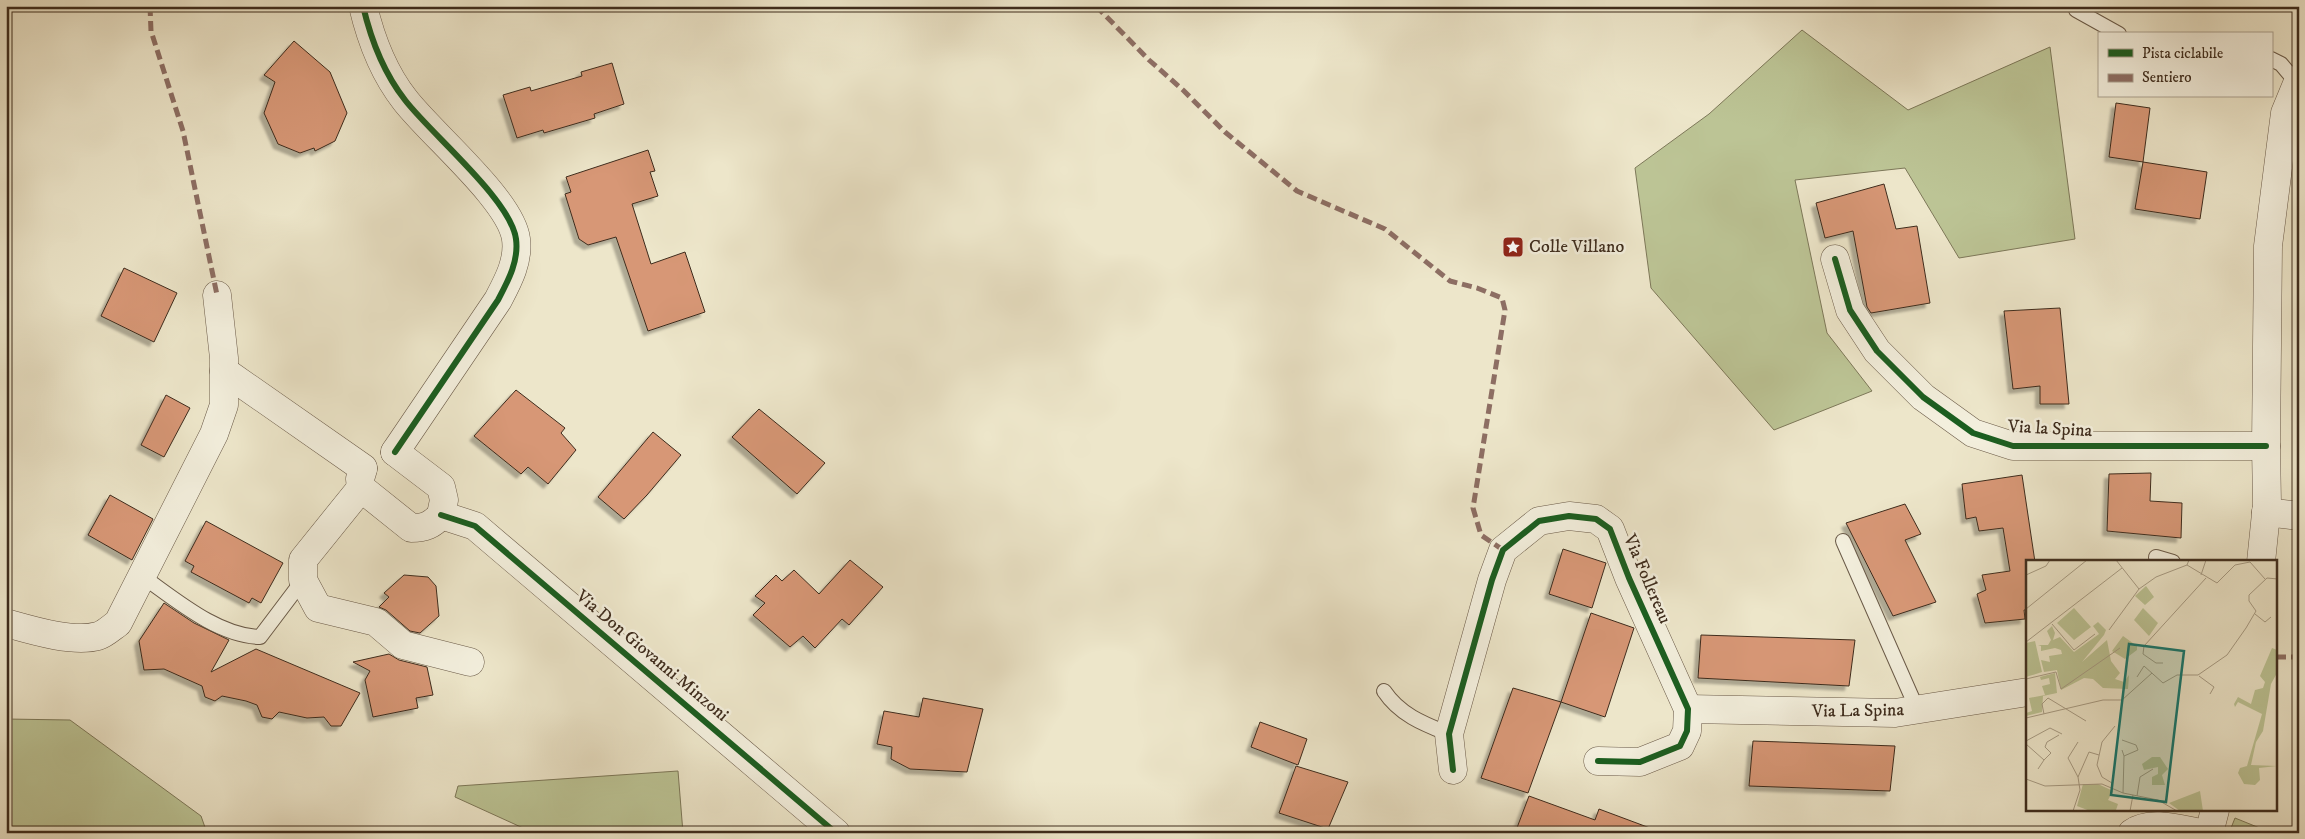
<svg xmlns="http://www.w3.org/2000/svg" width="2305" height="839" viewBox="0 0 2305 839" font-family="'IM FELL DW Pica',serif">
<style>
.green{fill:#bcc495;stroke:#7d7859}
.building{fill:#d79776;stroke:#3e2c1d;filter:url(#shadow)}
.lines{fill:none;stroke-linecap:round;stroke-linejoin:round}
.lane-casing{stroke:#6a5a48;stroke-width:16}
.street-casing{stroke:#6a5a48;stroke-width:29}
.lane{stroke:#f3efdd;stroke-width:14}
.street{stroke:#f3efdd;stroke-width:28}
.quiet{stroke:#8d6e63;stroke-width:5;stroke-dasharray:10 5;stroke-linecap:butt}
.cycleway-casing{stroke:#f3efdd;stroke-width:9}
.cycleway{stroke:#1b5e20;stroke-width:6}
.labels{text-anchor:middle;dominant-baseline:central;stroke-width:5;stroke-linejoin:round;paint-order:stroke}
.poi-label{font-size:18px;fill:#3e2c1d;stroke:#f3efdd;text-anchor:start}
.street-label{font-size:18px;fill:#3e2c1d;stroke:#f3efdd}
.inset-road{fill:none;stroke:#a79c85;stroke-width:1}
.view{fill:#0f766e;fill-opacity:0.15;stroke:#0f766e;stroke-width:2.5}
.inset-edge{fill:none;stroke:#3e2c1d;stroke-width:2.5}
</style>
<defs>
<filter id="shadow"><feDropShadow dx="-4.5" dy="4.5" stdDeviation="1" flood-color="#0004"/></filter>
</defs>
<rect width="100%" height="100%" fill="#ede6ca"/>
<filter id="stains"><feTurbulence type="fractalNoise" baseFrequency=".004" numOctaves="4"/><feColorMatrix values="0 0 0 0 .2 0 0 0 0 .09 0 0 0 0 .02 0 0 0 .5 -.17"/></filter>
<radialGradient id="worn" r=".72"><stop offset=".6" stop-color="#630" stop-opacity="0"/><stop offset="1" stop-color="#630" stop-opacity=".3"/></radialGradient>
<g class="green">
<polygon points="1802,30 1908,110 2050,47 2075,239 1959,258 1905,168 1795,180 1827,333 1872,391 1774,430 1651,288 1635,168 1709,114"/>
<polygon points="6,719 70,720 201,816 207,833 6,833"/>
<polygon points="678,771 683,833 534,833 455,797 458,786"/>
<polygon points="2235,818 2272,833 2229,833"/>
</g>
<g class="building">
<polygon points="294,41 330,72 347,113 335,141 315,151 314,148 300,153 278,144 264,113 275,82 264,75"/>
<polygon points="612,63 624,104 594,114 595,118 544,133 543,130 517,138 503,95 530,87 531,91 582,76 581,72"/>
<polygon points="2116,103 2150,108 2143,162 2109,157"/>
<polygon points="648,150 655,171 650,172 658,196 632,204 651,264 685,252 705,312 648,331 616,237 588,245 579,239 565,194 571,192 566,177"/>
<polygon points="2143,162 2207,172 2200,219 2135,209"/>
<polygon points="1884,184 1896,229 1917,226 1930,303 1871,313 1867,307 1853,231 1825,238 1816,203"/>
<polygon points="124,268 177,293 154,342 101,316"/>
<polygon points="2060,308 2069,404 2040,404 2040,386 2013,389 2004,311"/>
<polygon points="516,390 565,428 561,433 576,450 548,484 528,467 521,474 474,436"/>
<polygon points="166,395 190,408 164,457 141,445"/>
<polygon points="759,409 825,463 797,494 732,437"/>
<polygon points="653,432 681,455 647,495 624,519 598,497"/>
<polygon points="2151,473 2150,501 2182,503 2181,538 2107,531 2109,474"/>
<polygon points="2022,475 2035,562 2028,562 2028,610 2024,610 2025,619 1985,623 1977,594 1986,590 1982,575 2010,571 2003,528 1979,531 1976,517 1966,519 1962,484"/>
<polygon points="110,495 153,519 132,560 88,535"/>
<polygon points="1905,504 1921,534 1905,540 1936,602 1893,616 1846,523"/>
<polygon points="206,521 283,563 261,603 252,598 249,603 191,572 194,566 185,561"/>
<polygon points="1563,549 1606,563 1592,608 1549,594"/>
<polygon points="850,560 883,587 849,625 842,619 815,648 803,636 790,647 753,615 765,603 755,596 776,575 782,581 794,570 819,594"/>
<polygon points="404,575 428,577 436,586 439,616 420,633 410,631 386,610 379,607 389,597 384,593"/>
<polygon points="164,603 194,623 229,640 211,672 256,649 360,693 341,726 331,726 324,717 307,718 279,712 272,719 262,717 257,705 246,701 222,696 215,701 205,697 202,686 164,669 144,670 139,641"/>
<polygon points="1591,613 1634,628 1605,717 1561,702"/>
<polygon points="1701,635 1855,640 1849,686 1698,678"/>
<polygon points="389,654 399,660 427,667 433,695 416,698 418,708 373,717 365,680 370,671 353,662"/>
<polygon points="1513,688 1561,702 1528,793 1481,778"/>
<polygon points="923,698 983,709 967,772 910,769 891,759 892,747 877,744 884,711 919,717"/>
<polygon points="1260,722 1307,739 1298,765 1251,747"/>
<polygon points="1753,741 1895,746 1890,791 1749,786"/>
<polygon points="1296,766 1348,782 1328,829 1279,813"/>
<polygon points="1529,796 1595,820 1599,809 1658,831 1657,833 1515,833"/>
</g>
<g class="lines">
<g class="lane-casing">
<g id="lane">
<polyline points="2076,10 2119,34"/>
<polyline points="2271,59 2281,64 2297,83"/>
<polyline points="1843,541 1917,709"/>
<polyline points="2156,557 2173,562"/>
<path d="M142 576C176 600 218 636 260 637L303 580"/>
<path d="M1384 691C1400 715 1424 724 1449 734"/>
</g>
</g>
<g class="street-casing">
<g id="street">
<path d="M363 6C371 40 383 72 405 100 431 134 511 200 516 239 519 261 508 281 498 300L395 452"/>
<polyline points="1835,259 1850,310 1877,351 1923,397 1973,433 2013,446 2266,446"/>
<polyline points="224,371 363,468"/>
<polyline points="395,452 441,487 444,500 441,515"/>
<path d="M363 469 360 479 361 488 411 528C425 528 432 525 441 515"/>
<polyline points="361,488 303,560 303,580 318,608 376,622 403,645 470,662"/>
<polyline points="2266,512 2299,516"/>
<polyline points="441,515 475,526 836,833"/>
<polyline points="2261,562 2267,504 2266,446 2268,246 2285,113 2299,79"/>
<path d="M6 623C31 630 73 643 98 636 105 634 112 627 118 623L214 434 224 405V358L217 295"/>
<polyline points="1688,709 1895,713 2028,692"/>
<polyline points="1453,770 1449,734 1492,580 1503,550 1539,521 1569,516 1596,519 1610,529 1629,578 1688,709 1687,731 1680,746 1640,762 1598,761"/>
<path d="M2132 833C2150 820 2179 829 2200 833"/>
<polyline points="2209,833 2215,810"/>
</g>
</g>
<use href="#lane" class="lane"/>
<use href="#street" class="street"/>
<g class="quiet">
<polyline points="150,6 151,31 183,131 217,295"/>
<polyline points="1096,6 1149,60 1183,90 1225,132 1297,191 1385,229 1450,281 1477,288 1502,298 1505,310 1473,508 1481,535 1503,550"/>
<polyline points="2276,657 2299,657"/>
</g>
<g class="cycleway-casing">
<g id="cycleway">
<path d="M363 6C371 40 383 72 405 100 431 134 511 200 516 239 519 261 508 281 498 300L395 452"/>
<polyline points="1835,259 1850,310 1877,351 1923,397 1973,433 2013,446 2266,446"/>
<polyline points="441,515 475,526 836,833"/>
<polyline points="1453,770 1449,734 1492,580 1503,550 1539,521 1569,516 1596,519 1610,529 1629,578 1688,709 1687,731 1680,746 1640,762 1598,761"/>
</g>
</g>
<use href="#cycleway" class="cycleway"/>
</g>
<defs>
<g id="sight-square" transform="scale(1.125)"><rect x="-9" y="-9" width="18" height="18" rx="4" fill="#8f2418" stroke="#f3efdd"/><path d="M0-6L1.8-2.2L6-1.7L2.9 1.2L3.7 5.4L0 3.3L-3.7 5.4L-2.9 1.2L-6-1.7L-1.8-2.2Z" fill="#fff"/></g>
</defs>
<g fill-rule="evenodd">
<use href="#sight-square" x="1513" y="247"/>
</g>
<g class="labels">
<g class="poi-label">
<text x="1529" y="247">Colle Villano</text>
</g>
<g class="street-label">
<text transform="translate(2050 429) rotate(3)">Via la Spina</text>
<text transform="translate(1647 579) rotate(67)">Via Follereau</text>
<text transform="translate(652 656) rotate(40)">Via Don Giovanni Minzoni</text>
<text transform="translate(1858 711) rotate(-1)">Via La Spina</text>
</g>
</g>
<g transform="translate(2026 560)">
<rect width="251" height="251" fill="#ede6ca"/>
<path d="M120 26 128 37 119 45 109 36ZM48 48 65 67 48 80 31 63ZM117 48 132 63 123 76 108 60ZM72 62 80 70 78 75 56 102 81 80 85 101 94 113 89 119 98 122 103 115 102 129 77 128 67 119 58 118 35 130 31 110 18 112 15 100 24 102 23 96 36 94 35 90 29 88 15 91V86L12 85H22L25 80 21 71 26 66 29 73 27 80 34 77 48 92 73 74 67 66ZM97 76 111 86V90L99 99 86 91ZM9 81 16 112 0 117V83ZM246 88 251 90V113L245 124 237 171 230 182 225 205 251 206 233 208 234 220 229 225 218 224 212 213 214 208 221 206 236 154 212 142 209 147 208 144 212 137 225 144 229 130 237 128 239 122 234 116ZM29 113 31 133 17 136 16 152 0 156V153L6 151 3 138 19 135 16 126 24 124 23 118 15 120 14 117ZM126 197H134L142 209 136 215 139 225H126V217L132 214V207L118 210 116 204ZM57 224H72L87 231 82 240 92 244 90 250 93 251H64L51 246ZM174 231 177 251H154L143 243Z" fill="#bcc495"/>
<path class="inset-road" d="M90 0 113 29M161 5 191 23 209 5 224 2 239 19M0 15 20 6 24 0M175 15 180 0M0 49 61 0M229 54 239 62 245 57M26 64 48 90 69 74M83 70 113 29 130 17 161 5 163 0M0 82 96 8M137 103H130L117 94 118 86 180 18M172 115 201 95 220 68 230 51 223 41V35L241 18 252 19M173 116 188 127 184 134M111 117 118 106 137 123 151 115H172M0 119 30 112 35 129 94 88M18 154 16 144 22 138 60 161M0 158 77 140H96L126 113M0 181 24 168 36 174M0 184 18 200 12 209M96 190 98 196 112 190 110 185 96 180M18 200 25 193 19 187 21 182 33 175M52 217 63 192 73 195M0 219 19 226 76 224 97 233 132 240 151 251M86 229V223L76 217 71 205 76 182 89 166M97 233 98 196M111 236 114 217 127 209M47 251 54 230 52 217 42 198 52 182M104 251 107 235"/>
<path class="view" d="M103 84 158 91 140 242 85 235Z"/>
<rect width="251" height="251" class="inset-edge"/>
</g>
<rect width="2305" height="839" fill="none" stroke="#ede6ca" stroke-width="25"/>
<rect x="8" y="8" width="2290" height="824" fill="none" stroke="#3e2c1d" stroke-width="2.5"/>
<rect x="12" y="12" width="2280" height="814" fill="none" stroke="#3e2c1d"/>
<rect x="2098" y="32" width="175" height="65" fill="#f3efdd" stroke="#aba190"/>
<rect x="2108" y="49" width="25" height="8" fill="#1b5e20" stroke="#aba190"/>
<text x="2142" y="58" font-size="15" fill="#3e2c1d">Pista ciclabile</text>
<rect x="2108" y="74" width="25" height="8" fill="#8d6e63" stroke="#aba190"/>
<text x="2142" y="82" font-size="15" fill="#3e2c1d">Sentiero</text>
<rect width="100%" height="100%" filter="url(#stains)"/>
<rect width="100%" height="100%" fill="url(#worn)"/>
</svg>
